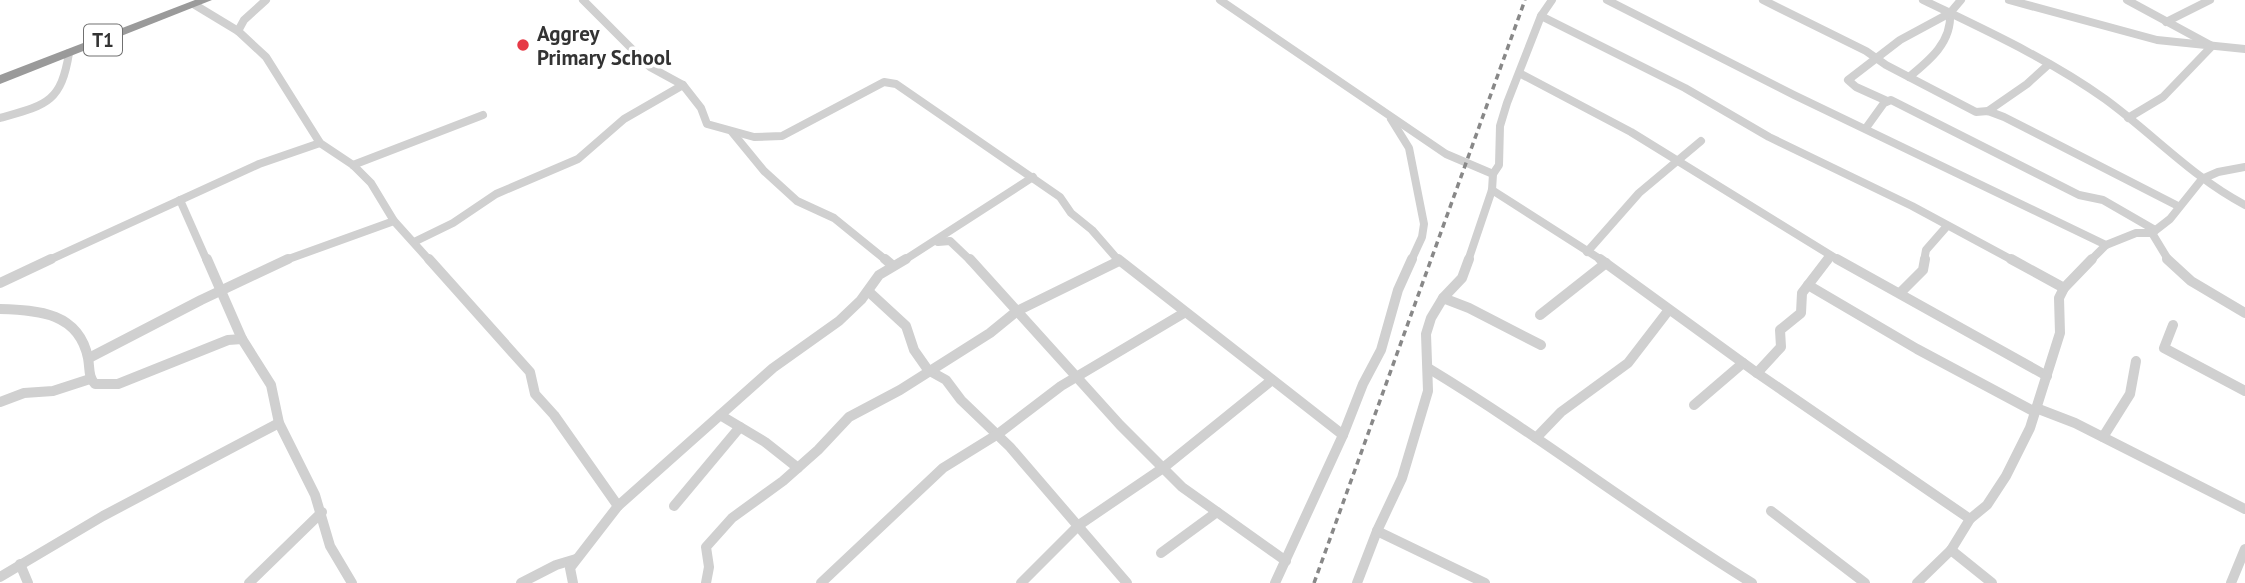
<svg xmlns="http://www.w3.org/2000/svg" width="2245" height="583" viewBox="0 0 2245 583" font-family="'PT Sans',sans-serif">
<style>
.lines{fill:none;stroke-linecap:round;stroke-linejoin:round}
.street-far1{stroke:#d0d0d0;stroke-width:8}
.street{stroke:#d0d0d0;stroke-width:10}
.highway{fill:#9a9a9a;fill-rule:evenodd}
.rail{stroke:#888;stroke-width:3.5;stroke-dasharray:6 4.5;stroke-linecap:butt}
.poi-dot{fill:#e63946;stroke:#fff;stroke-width:2.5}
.labels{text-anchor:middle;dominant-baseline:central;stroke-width:7;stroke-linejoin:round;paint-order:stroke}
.shield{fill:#fff;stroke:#707070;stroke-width:2}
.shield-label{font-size:19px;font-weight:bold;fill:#333}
.poi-label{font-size:21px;font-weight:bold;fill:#333;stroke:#fff;text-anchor:start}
</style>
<rect width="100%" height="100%" fill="#fff"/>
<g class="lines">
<g class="street-far1">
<polyline points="266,0 244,20 238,31 266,57 320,143 353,165 371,183 394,221 430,261"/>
<polyline points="583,0 650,67 683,85 701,108 707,124 754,137 782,136 884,82 896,84 1060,197 1071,213 1092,230 1119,261"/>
<polyline points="1220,0 1446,154 1493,174"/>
<polyline points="1607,0 1794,95 2106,245"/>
<polyline points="1763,0 1866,51 1886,65 1976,112 1988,111 2004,117 2178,206"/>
<path d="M1923 0C1985 30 2049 59 2105 99 2153 134 2192 177 2245 205"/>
<polyline points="2009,0 2157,40 2245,49"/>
<polyline points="2127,0 2212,46 2163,97 2128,118"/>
<polyline points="195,5 238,31"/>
<polyline points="1541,16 1685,88 1769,137 1912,206 2014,261"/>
<polyline points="2166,22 2210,0"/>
<polyline points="1521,74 1631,132 1840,261"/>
<path d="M1909 77C1930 60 1952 42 1950 13"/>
<polyline points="1887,101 1856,87 1848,80 1900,40 1950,13 1961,0"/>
<polyline points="1988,111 2027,84 2049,64"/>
<path d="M0 118C46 105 61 103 69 53"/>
<polyline points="1391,119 1409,148 1424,224 1422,237 1411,261"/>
<polyline points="1866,128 1884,103 1891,100 2079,195 2103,200 2155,230"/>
<polyline points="732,132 764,171 797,201 834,218 887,261"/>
<polyline points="353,165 483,115"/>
<polyline points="1492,190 1603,261"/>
<polyline points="180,200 207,261"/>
<polyline points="2152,233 2169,261"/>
<polyline points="414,242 453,223 496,194 578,159 624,119 683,85"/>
<polyline points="938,242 950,241 971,261"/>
<polyline points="1587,252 1639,193 1701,141"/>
<polyline points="47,261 259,164 320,143"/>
<polyline points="283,261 394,221"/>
<polyline points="903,261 1033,177"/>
<polyline points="1468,261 1492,190 1493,174 1499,165 1500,126 1507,103 1541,16 1552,0"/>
<polyline points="1827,261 1831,256"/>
<polyline points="1924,261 1926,250 1947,226"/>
<polyline points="2090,261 2106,245 2136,233 2152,233 2170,219 2202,179 2218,172 2245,167"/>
</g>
<g class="street">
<polyline points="207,259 242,339"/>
<polyline points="429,259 530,372 535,394 554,415 618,506"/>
<polyline points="885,259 892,265"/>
<polyline points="970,259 1120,425 1182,487 1286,561"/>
<polyline points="1118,259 1343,435"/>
<polyline points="1600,259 1757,373 1970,519"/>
<polyline points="1837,259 2047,376"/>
<polyline points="2011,259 2064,288"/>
<polyline points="2167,259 2191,281 2245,313"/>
<polyline points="0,283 51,259"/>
<polyline points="1808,285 1917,349 2035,412"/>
<polyline points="868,291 906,326 914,350 928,370 946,380 961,400 1010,447 1127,583"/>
<polyline points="1900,293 1923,270 1925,259"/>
<polyline points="1443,298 1469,308 1541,345"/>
<path d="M0 309C39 310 79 313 88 358 90 368 88 377 95 384H118L228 340 242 339 271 385 279 423 315 495 330 546 352 583"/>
<polyline points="1540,315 1606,263"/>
<polyline points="2173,325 2164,348 2245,391"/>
<polyline points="89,358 201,300 288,259"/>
<path d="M1428 368C1539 435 1641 515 1752 583"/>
<polyline points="1757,373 1781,347 1780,330 1801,313 1802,293 1828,259"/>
<polyline points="0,402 24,393 53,391 90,379"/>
<polyline points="1694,405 1743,363"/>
<polyline points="2036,408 2075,423 2245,509"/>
<polyline points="720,415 765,442 798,468"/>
<polyline points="2103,437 2130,394 2136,361"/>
<polyline points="1536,438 1561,412 1628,363 1668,311"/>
<polyline points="674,506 740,427"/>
<polyline points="1771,511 1865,583"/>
<polyline points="1377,531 1485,583"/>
<polyline points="1951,550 1992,583"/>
<polyline points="1161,553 1217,512"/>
<polyline points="20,564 28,583"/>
<polyline points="0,577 103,516 279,423"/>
<polyline points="249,583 322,512"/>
<polyline points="521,583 556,565 576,559"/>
<polyline points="573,583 570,568 618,506 773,368 839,321 861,300 879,275 906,259"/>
<polyline points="706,583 709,567 706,547 732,518 783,481 818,450 849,417 900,390 990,333 1017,311 1119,261"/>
<polyline points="821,583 943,468 998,434 1061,386 1184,313"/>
<polyline points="1021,583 1079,525 1163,468 1272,380"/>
<polyline points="1275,583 1343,435 1363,384 1381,350 1398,290 1412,259"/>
<polyline points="1357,583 1377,531 1402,478 1428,391 1426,334 1431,318 1443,298 1462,278 1469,259"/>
<polyline points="1917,583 1951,550 1970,519 1987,505 2006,476 2030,428 2060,333 2059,298 2064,288 2092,259"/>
<polyline points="2231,583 2245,549"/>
</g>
<polygon class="highway" points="195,0 212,0 0,84 0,75"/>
<polyline class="rail" points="1314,583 1525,0"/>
</g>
<circle class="poi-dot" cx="523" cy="45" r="7"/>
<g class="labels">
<rect class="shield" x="84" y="24.5" width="38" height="31" rx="5"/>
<g class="shield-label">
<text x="103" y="40">T1</text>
</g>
<g class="poi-label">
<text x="537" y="33">Aggrey<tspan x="537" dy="24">Primary School</tspan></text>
</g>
</g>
</svg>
